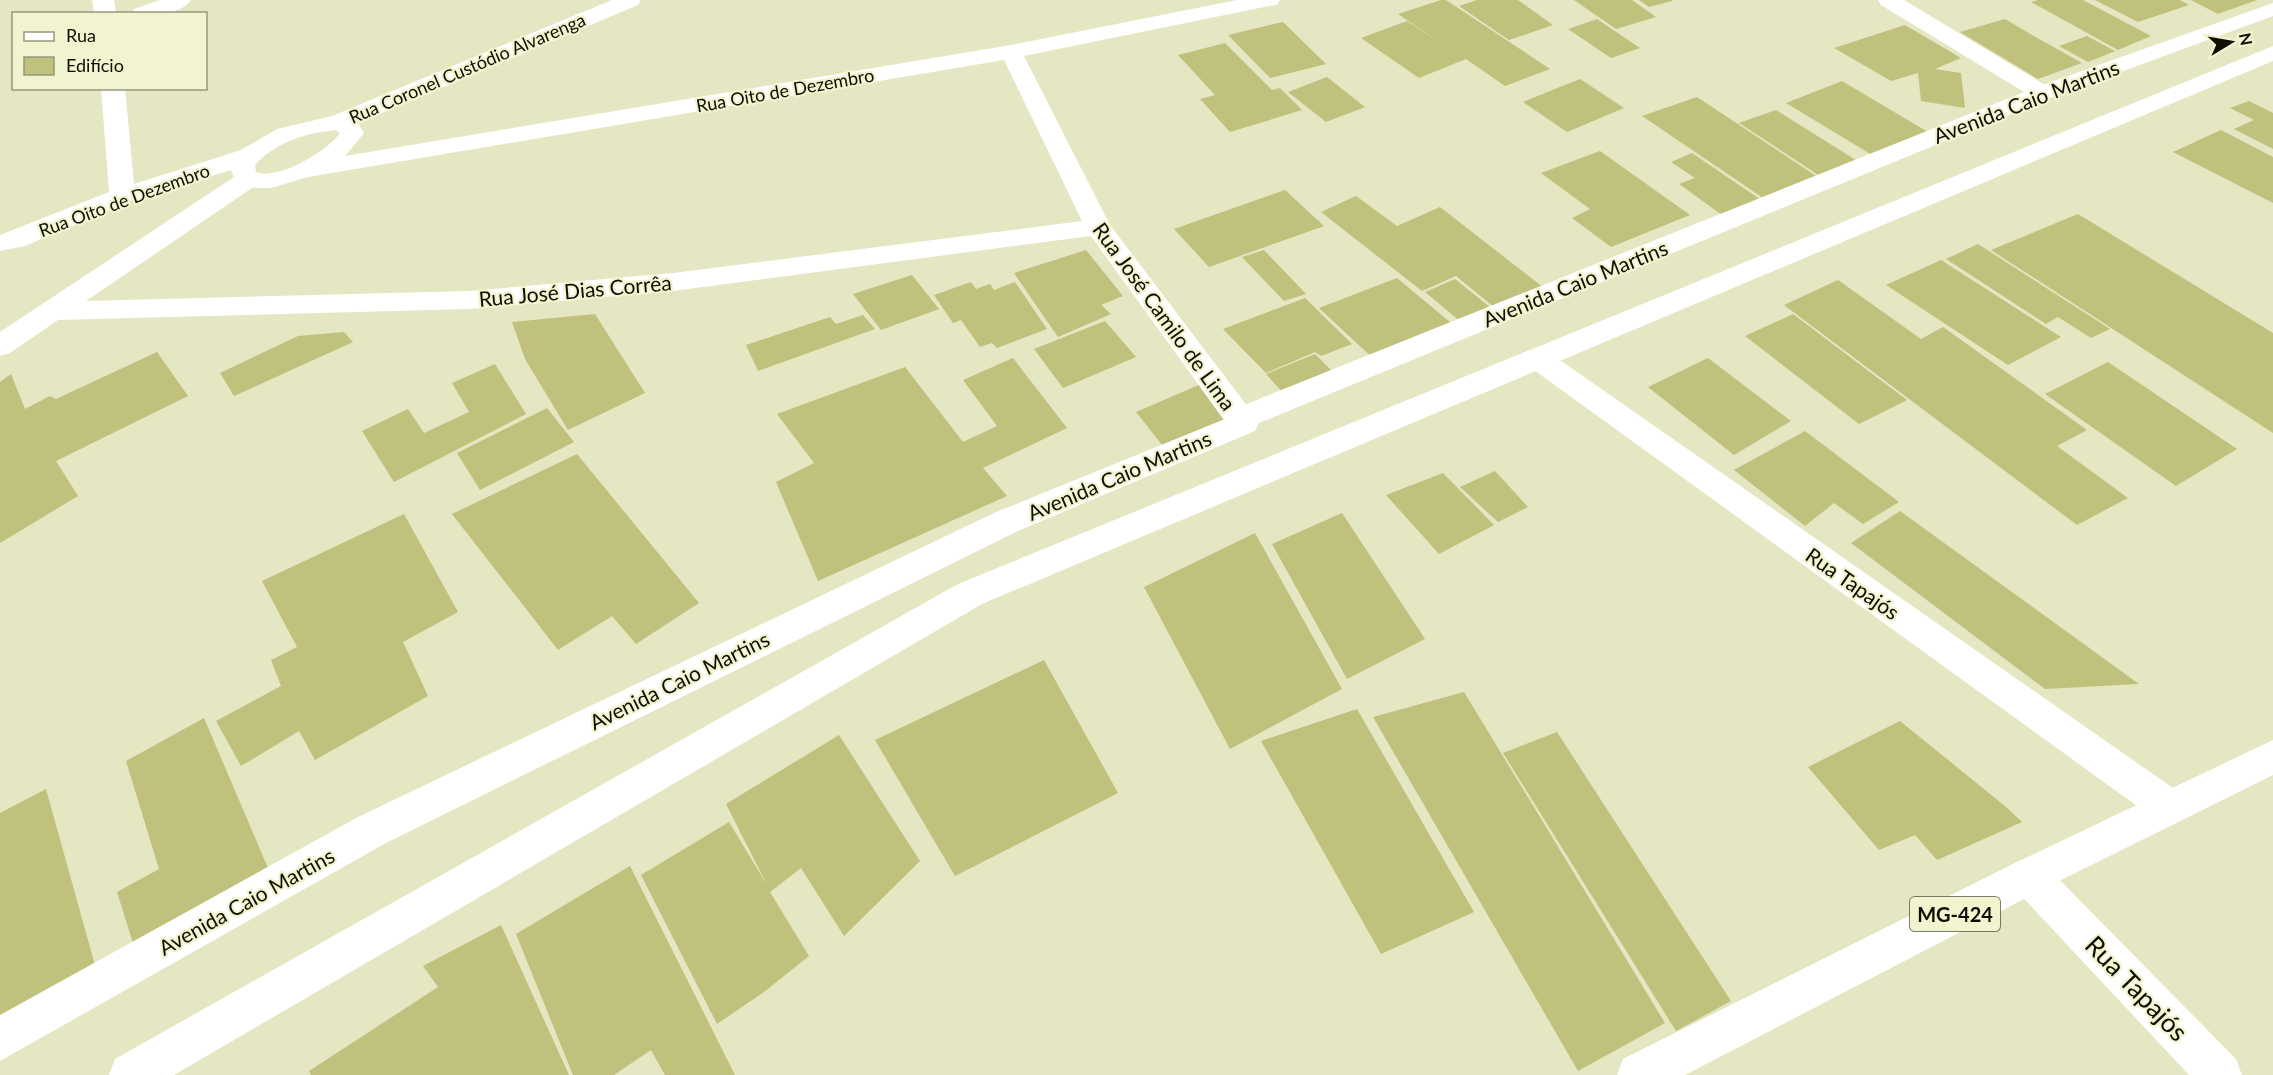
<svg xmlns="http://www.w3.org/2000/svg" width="2273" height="1075" viewBox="0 0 2273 1075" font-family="Lato,sans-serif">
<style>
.building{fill:#c0c17c}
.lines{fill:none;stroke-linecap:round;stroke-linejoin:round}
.minor{fill:#fff;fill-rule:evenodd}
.secondary{fill:#fff;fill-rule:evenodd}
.trunk{fill:#fff;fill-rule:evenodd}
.labels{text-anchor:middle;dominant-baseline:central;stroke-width:4.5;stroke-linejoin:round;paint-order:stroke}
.far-street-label{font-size:18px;fill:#0e0e04;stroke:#f2f3cf}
.shield{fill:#f2f3cf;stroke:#525341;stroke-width:1.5}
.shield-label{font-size:20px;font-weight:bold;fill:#0e0e04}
.street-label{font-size:21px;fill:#0e0e04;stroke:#f2f3cf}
.near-street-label{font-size:26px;fill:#0e0e04;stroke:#f2f3cf}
</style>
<rect width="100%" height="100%" fill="#e5e6c2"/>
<g class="building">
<polygon points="1441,0 1446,0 1550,69 1505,86 1466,59 1419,78 1361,38 1407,21 1442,44 1398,14"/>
<polygon points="1477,0 1518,0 1553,25 1509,40 1459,6"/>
<polygon points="1574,0 1632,0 1656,17 1616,29"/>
<polygon points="1639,0 1672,0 1672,1 1649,7"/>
<polygon points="2038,0 2083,0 2151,36 2118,50 2031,2"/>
<polygon points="2095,0 2180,0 2189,5 2138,22"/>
<polygon points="2191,0 2257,0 2218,14"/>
<polygon points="1597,19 1640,48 1611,58 1568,29"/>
<polygon points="2005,19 2032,35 2082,63 2038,79 1960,32"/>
<polygon points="1283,22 1326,64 1270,78 1228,35"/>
<polygon points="1905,25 1961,58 1935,69 1961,73 1965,108 1921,101 1918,73 1891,81 1834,48"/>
<polygon points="2087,36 2115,51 2088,62 2059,46"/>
<polygon points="1225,43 1272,90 1280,88 1302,110 1230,132 1200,99 1215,95 1178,55"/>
<polygon points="1327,77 1365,107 1326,122 1288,92"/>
<polygon points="1580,79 1624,108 1567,132 1523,102"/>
<polygon points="1842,81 1933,135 1877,158 1786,103"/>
<polygon points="1697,97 1822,180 1769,202 1642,116"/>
<polygon points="2249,101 2273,113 2273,149 2234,129 2254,120 2230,108"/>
<polygon points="1776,110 1862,164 1826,180 1739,123"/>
<polygon points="2221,130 2273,157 2273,203 2173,152"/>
<polygon points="1600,151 1690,215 1611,247 1572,218 1590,209 1541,173"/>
<polygon points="1692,153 1767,204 1729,220 1679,184 1695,178 1671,162"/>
<polygon points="1285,190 1324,226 1209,267 1174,229"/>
<polygon points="1356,196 1397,226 1440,207 1548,291 1500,312 1456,276 1422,291 1321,212"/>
<polygon points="2078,214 2273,333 2273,433 1991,250"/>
<polygon points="1978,244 2110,329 2091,338 2058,317 2046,324 1946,259"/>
<polygon points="1086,250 1123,296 1101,305 1111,314 1058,337 1014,273"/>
<polygon points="1264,250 1306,294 1284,301 1242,257"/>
<polygon points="1941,260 2061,337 2008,365 1886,285"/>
<polygon points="912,275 939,309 881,330 853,294"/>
<polygon points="1397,278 1457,328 1377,362 1319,308"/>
<polygon points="1455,279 1496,312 1466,326 1425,292"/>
<polygon points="1838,280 1921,339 1943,327 2087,430 2057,446 2128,498 2077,525 1784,305"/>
<polygon points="971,282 976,289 990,284 994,290 1015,282 1047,329 997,348 992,343 980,347 961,320 953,323 934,295"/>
<polygon points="1305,298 1352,344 1321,356 1315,352 1266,373 1223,329"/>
<polygon points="595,314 645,393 568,430 525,359 512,322"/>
<polygon points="1793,314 1907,400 1859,424 1745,336"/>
<polygon points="863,315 875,329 758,371 746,345 830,317 836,324"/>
<polygon points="1105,321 1136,357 1063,388 1034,349"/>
<polygon points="344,332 353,342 234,396 220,373 298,336"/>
<polygon points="157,352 188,396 56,461 78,496 0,543 0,382 11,374 25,409 50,396 56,399"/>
<polygon points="1315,354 1337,376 1287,397 1266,374"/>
<polygon points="1013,358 1067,428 983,468 1007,496 818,581 776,482 814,463 777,414 905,367 963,442 997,426 963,380"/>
<polygon points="1708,358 1791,421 1734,455 1648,387"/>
<polygon points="2108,362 2237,449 2176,486 2045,394"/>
<polygon points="495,364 526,414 394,482 362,431 408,409 424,433 469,412 452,383"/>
<polygon points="1208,381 1240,419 1167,451 1136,412"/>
<polygon points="547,408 574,442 480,490 457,453"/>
<polygon points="1805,431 1899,502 1863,524 1834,503 1805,526 1734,470"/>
<polygon points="577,454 699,603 636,644 612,616 558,650 452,514"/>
<polygon points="1495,471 1528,507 1498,522 1460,487"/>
<polygon points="1443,473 1494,525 1439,554 1386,495"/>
<polygon points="1900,511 2139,684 2045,689 1851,543"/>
<polygon points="1342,513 1425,639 1347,679 1272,544"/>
<polygon points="404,514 458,612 403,642 428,696 315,760 299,731 241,766 216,721 281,686 271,660 297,647 262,581"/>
<polygon points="1255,533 1342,689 1230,749 1144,587"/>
<polygon points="1044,660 1118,793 955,876 875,740"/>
<polygon points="1464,692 1665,1023 1578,1071 1373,717"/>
<polygon points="1357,709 1474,912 1381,954 1261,741"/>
<polygon points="204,718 271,875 137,956 117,892 159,869 126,761"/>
<polygon points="1900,721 2006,807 2022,822 1937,860 1915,835 1879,850 1808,767"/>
<polygon points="1557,732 1731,1001 1676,1031 1503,753"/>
<polygon points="839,735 920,861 844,936 801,868 770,892 809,956 764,992 717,1024 641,875 729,822 767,885 726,804"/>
<polygon points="46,789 98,976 0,1031 0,813"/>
<polygon points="630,866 735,1075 665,1075 651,1050 614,1075 573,1075 516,934"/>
<polygon points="501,925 569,1075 311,1075 309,1071 438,987 423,966"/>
</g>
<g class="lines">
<g class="minor">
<polygon points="92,0 114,0 116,14 94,14"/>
<path d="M160 0H191C179 17 149 14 132 14L134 9Z"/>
<path d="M612 0H641L638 5 358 123 364 133 345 156 1011 45 1237 0H1280L1277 5 1269 6 1024 56 1110 225 1251 411 1255 419 1251 427 1240 430 1229 427 1091 236 673 291 469 309 58 320 10 353 0 356V332L234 177 231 170 131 201 25 246 0 251V235L109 192 101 88H125L134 184 241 150 277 129 332 116ZM1004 60 1082 221 673 273 469 291 86 301 252 188H271L308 177ZM336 130 340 133C328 151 277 181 256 172L255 165C275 142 307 133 336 130Z"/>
<polygon points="1878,0 1904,0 2050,88 2054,93 2050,98 2034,98 1881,5"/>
<polygon points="1537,348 1547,351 2183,795 2188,807 2183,819 2169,825 2155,819 1527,365 1522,358 1527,351"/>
<polygon points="2029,857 2043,863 2236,1059 2242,1075 2189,1075 2015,889 2009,876 2015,863"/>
</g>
<g class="secondary">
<polygon points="2273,3 2273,16 2050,98 1259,423 1255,431 1018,531 386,843 0,1061 0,1015 358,817 994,513 1225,419 1229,411 2034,88"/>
<polygon points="2273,46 2273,61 982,604 174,1075 109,1075 115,1059 958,584"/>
</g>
<polygon class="trunk" points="2273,740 2273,775 2043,889 1685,1075 1617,1075 1623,1059 2015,863"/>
</g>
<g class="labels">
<g class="far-street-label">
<text transform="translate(467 68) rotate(-23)">Rua Coronel Custódio Alvarenga</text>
<text transform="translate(785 90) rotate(-10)">Rua Oito de Dezembro</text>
<text transform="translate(124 200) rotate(-20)">Rua Oito de Dezembro</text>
</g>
<rect class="shield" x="1910" y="897" width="90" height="34" rx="4.5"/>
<g class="shield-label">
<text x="1955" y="914">MG-424</text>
</g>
<g class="street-label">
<text transform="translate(2026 101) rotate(-21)">Avenida Caio Martins</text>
<text transform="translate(1575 283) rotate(-22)">Avenida Caio Martins</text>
<text transform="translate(575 290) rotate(-5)">Rua José Dias Corrêa</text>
<text transform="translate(1165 316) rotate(54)">Rua José Camilo de Lima</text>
<text transform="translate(1119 475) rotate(-23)">Avenida Caio Martins</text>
<text transform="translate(1853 583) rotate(35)">Rua Tapajós</text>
<text transform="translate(679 680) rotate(-26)">Avenida Caio Martins</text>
<text transform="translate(246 901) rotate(-29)">Avenida Caio Martins</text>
</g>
<g class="near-street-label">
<text transform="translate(2137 988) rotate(46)">Rua Tapajós</text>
</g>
</g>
<rect x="12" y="12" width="195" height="78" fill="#f2f3cf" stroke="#97977e" stroke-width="1.5"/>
<rect x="24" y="32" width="30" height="9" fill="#ffffff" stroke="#97977e" stroke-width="1.5"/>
<text x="66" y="42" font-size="18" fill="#0e0e04">Rua</text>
<rect x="24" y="57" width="30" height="18" fill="#c0c17c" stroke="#97977e" stroke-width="1.5"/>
<text x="66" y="72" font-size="18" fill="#0e0e04">Edifício</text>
<g transform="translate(2231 42) rotate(79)" stroke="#f2f3cf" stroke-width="4.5" paint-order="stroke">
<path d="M0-4.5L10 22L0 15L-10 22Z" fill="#0e0e04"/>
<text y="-9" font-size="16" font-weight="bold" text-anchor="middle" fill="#0e0e04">N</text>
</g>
</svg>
